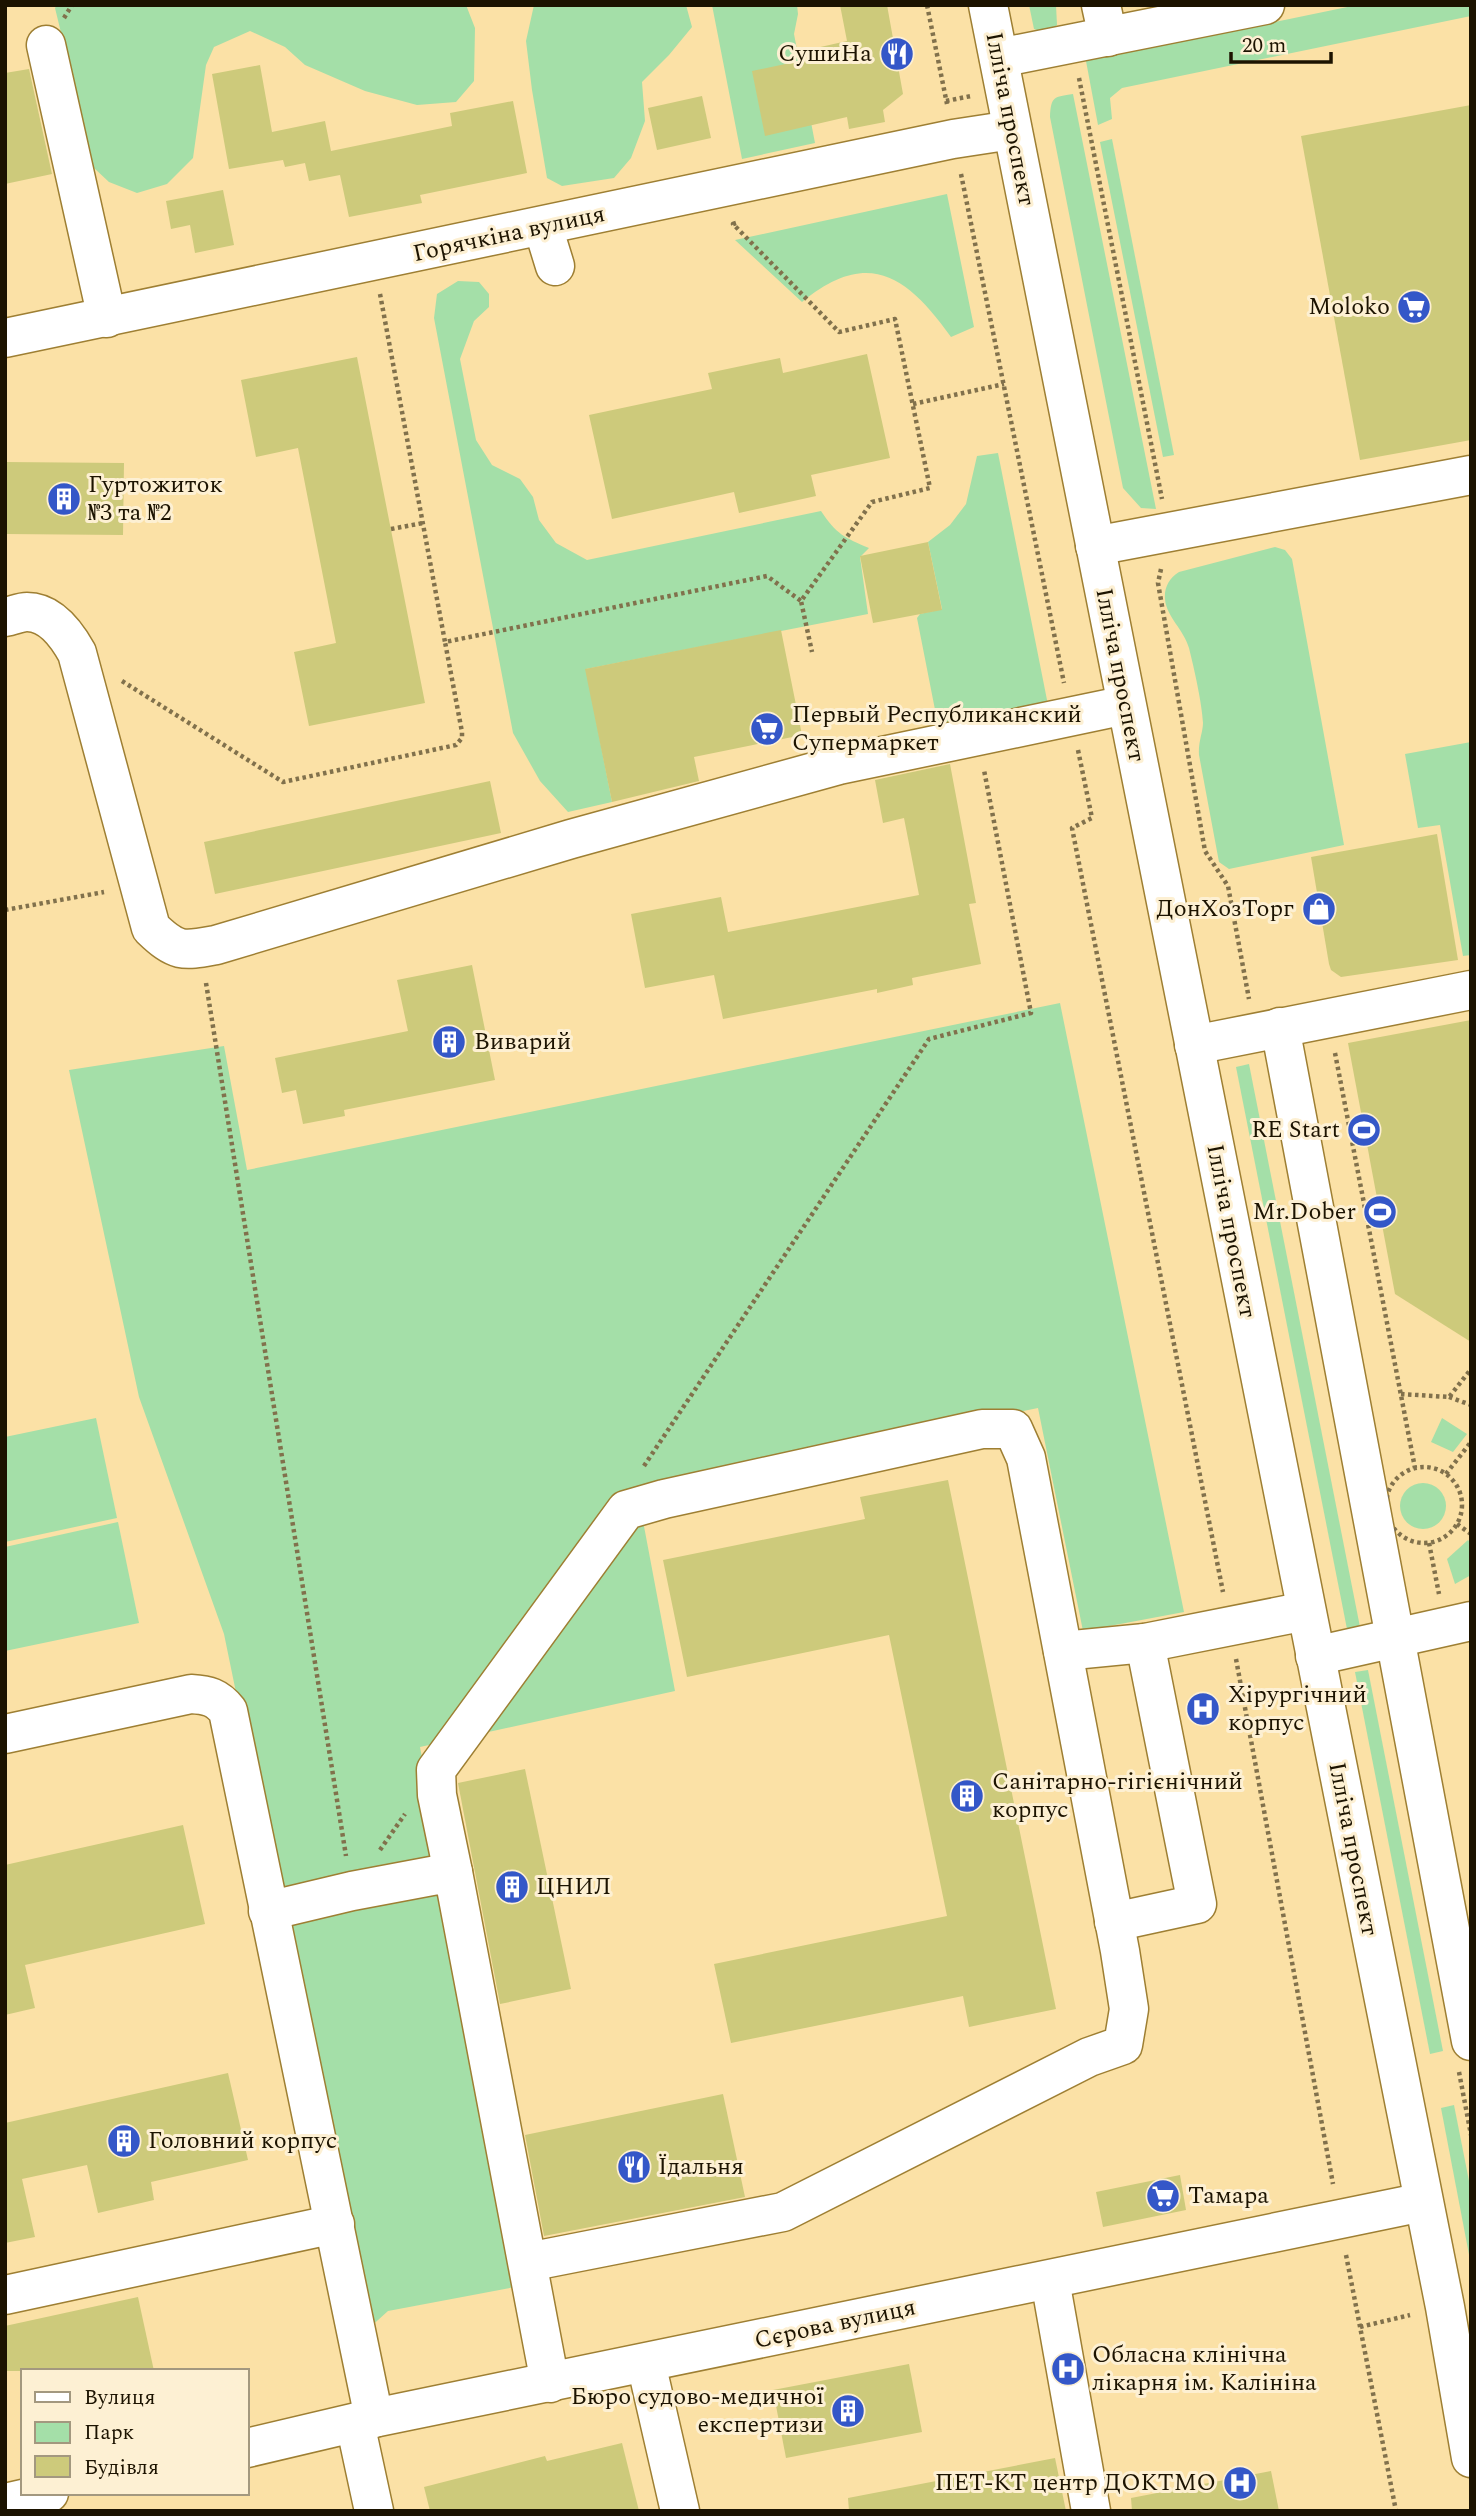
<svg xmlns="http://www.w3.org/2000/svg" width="1476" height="2516" viewBox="0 0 1476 2516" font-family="Spectral,serif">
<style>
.green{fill:#a4dfa8}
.building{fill:#cdca7b}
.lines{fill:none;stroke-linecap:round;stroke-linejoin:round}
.minor-casing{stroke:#9e7f33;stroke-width:41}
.major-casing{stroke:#9e7f33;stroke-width:41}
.path{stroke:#81714c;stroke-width:4.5;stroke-dasharray:3.5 3.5;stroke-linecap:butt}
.minor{stroke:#fff;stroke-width:38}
.major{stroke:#fff;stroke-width:38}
.labels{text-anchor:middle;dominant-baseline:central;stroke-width:6;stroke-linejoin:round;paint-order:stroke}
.poi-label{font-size:24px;fill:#1c1300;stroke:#fdf0d3;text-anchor:start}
.street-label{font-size:24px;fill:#1c1300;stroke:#fdf0d3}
</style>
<rect width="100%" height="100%" fill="#fbe1a6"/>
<g class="green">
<polygon points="57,5 466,5 475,28 474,81 456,102 417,105 365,91 305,65 285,47 250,31 214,47 206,65 193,158 167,184 137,193 109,182 94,168 55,8"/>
<polygon points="534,5 686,5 692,27 669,55 642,82 645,121 631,158 614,178 562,186 547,178 532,90 526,41"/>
<polygon points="712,5 797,5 798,14 794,34 815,143 742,159"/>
<path d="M1029 5H1056L1057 25C1052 31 1042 32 1034 29Z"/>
<polygon points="1357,5 1471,5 1471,16 1122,88 1110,98 1112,119 1098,125 1086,61"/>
<path d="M1073 94 1156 509 1141 508 1123 488 1050 117C1051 96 1054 97 1073 94Z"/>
<polygon points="1112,139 1174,455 1163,457 1100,142"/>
<path d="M947 194 974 327 951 337C908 277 869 247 802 302L735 240Z"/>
<path d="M458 281 479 282 489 294V307L474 321 460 359 476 440 492 465 520 479 533 497 539 520 556 543 587 560 821 511C836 534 845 538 869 548L860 557 868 614 586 669 612 802 568 812 540 781 513 733 434 318 437 294Z"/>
<polygon points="998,453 1048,705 938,725 917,618 920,614 942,609 928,542 950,525 966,504 977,456"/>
<path d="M1275 547 1285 550 1292 559 1344 845 1229 869 1219 862 1199 755C1198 742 1203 732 1203 723 1202 703 1194 668 1189 648 1184 630 1166 616 1165 599 1164 588 1169 578 1179 572Z"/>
<polygon points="1471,742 1471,955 1463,956 1440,825 1418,828 1405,754"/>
<polygon points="1060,1003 1184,1612 1083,1631 1038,1408 637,1489 675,1691 420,1747 520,2286 388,2311 367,2330 224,1634 139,1397 69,1070 224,1046 247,1170"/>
<polygon points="1249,1064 1360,1627 1347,1629 1236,1067"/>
<polygon points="96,1418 117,1518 5,1542 5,1437"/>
<polygon points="1442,1418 1467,1434 1453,1452 1431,1442"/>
<circle cx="1423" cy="1506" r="23"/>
<polygon points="118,1522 139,1623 5,1651 5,1547"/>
<polygon points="1468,1540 1471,1543 1471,1575 1455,1584 1447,1559"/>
<polygon points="1368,1670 1443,2051 1430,2054 1355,1672"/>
<polygon points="1454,2105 1471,2191 1471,2265 1441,2108"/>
</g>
<g class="building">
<polygon points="840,5 887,5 903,94 883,110 885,122 849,129 847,117 765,136 752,71 818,57 816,48 847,41"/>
<polygon points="260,65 272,132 325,121 331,151 452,126 450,113 513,101 527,173 420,195 422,203 349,217 340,175 309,181 305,163 285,167 283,160 229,169 212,74"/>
<polygon points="29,69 52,174 5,184 5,73"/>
<polygon points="702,96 711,138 657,150 648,108"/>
<polygon points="1471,105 1471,440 1360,460 1301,136"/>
<polygon points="223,190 234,245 195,253 190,225 171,229 166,201"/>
<polygon points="867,354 890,458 811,475 816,496 739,513 734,492 612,519 589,415 712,389 708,373 780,358 783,373"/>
<polygon points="357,357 425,703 309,726 294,652 336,643 298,448 256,457 241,380"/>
<polygon points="5,462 124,463 123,535 5,534"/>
<polygon points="928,542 942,610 873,623 860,556"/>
<polygon points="781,630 802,735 694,757 699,781 612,802 585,669"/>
<polygon points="950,764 976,903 969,904 981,964 912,978 913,985 877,993 877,989 723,1019 714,975 645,988 631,914 721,897 728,932 919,895 904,818 883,823 875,780"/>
<polygon points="490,781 501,833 215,894 204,842"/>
<polygon points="1437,834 1458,960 1341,977 1331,970 1329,964 1311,857"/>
<polygon points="472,965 495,1080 344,1110 345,1116 303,1124 296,1090 282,1093 275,1058 408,1031 397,980"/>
<polygon points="1471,1020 1471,1342 1395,1294 1348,1043"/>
<polygon points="948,1480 1056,2009 969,2027 963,1996 731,2043 714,1964 947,1916 889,1635 687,1677 663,1560 865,1519 860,1497"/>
<polygon points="525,1769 571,1989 500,2004 458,1783"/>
<polygon points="183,1825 205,1924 25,1965 35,2008 5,2015 5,1865"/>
<polygon points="228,2073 248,2160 151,2182 154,2200 98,2213 87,2165 22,2179 35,2237 5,2243 5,2123"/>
<polygon points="723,2094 745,2197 544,2236 525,2135"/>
<polygon points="1180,2175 1186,2210 1103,2227 1096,2192"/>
<polygon points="138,2297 154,2371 5,2371 5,2326"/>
<polygon points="909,2364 922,2432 786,2458 773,2390"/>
<polygon points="622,2443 639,2511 430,2511 424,2487 545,2456 547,2461"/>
<polygon points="1055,2458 1066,2511 849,2511 848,2498"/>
<polygon points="1271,2471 1279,2511 1132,2511 1131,2498"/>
</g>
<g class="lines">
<g class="minor-casing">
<g id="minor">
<polyline points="1101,5 1108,37"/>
<polyline points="46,45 107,318"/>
<polyline points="999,58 1265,5"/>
<polyline points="543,227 555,266"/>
<polyline points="5,338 953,139 1012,130"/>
<polyline points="1095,546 1471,475"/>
<path d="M5 617C12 616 20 612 27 612 51 612 67 635 77 653L151 928C177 953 183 951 216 945L571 839 839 765 1126 705"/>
<polyline points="1280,1027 1471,2041"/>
<polyline points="1194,1045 1471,990"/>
<polyline points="1063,1651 1145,1643 1306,1611"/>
<polyline points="1315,1656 1471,1621"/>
<path d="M5 1734 191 1694C208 1695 217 1697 228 1711L374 2418"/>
<polyline points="453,1872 437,1795 436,1770 626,1510 664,1499 982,1429 1013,1429 1026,1458 1120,1951 1129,2009 1123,2045 1089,2057 783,2212 528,2262"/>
<polyline points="268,1911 352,1891 453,1872 550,2383"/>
<polyline points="1114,1922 1197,1904 1145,1643"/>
<polyline points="1050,2280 1091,2511"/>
<polyline points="5,2295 335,2224"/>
<polyline points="646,2363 680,2511"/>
<polyline points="355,2423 374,2511"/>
<polyline points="247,2448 374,2418 1423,2202"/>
<polyline points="5,2503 49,2493"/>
</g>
</g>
<g class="major-casing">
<polyline id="major" points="988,5 1445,2307 1471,2458"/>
</g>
<g class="path">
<polyline points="927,5 947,104"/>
<polyline points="64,18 72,5"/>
<polyline points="1079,78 1162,499"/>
<polyline points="946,101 971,96"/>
<polyline points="961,174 1064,683"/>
<polyline points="736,223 733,224 839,332 895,319 930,488 872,502 801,601 812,652"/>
<polyline points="380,294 445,642 767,576 801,601"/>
<polyline points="913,404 1004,384"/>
<polyline points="391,529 423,523"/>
<polyline points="1161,569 1158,583 1205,851 1228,886 1249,999"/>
<polyline points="122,681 283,782 456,745 462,738 462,732 445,642"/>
<polyline points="1078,750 1092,818 1072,828 1223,1592"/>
<polyline points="5,910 104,892"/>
<polyline points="206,983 346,1856"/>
<polyline points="1335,1053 1415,1468"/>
<polyline points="1401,1394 1449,1397 1471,1369"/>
<polyline points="1449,1397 1471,1405"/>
<polyline points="644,1466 929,1039 1031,1013 984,770"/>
<circle cx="1424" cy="1505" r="38"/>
<polyline points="1446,1474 1471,1442"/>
<polyline points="1457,1524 1471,1534"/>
<polyline points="1429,1543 1439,1594"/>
<polyline points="1236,1659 1333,2184"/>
<polyline points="380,1850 405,1814"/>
<polyline points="1459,2072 1471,2135"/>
<polyline points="1346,2255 1396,2511"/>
<polyline points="1360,2327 1410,2315"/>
</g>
<use href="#minor" class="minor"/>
<use href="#major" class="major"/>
</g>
<defs>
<g id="restaurant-disc" transform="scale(1.75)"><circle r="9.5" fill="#3457c8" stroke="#fdf0d3"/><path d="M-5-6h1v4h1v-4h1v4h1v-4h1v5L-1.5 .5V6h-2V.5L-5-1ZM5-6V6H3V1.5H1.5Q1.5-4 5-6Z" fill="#fff"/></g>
<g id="supermarket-disc" transform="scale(1.75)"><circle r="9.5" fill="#3457c8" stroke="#fdf0d3"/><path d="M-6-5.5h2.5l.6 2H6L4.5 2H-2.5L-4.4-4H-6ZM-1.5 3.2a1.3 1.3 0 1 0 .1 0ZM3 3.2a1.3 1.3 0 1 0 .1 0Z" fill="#fff"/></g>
<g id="building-disc" transform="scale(1.75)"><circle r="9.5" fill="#3457c8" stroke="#fdf0d3"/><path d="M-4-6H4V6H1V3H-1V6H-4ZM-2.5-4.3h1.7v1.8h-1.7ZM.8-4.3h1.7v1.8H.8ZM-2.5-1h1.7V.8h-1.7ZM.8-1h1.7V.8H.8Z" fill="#fff"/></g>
<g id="shop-disc" transform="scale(1.75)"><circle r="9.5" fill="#3457c8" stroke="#fdf0d3"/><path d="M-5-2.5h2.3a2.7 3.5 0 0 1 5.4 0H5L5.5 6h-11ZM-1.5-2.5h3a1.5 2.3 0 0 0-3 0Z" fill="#fff"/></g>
<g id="stadium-disc" transform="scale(1.75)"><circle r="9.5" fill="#3457c8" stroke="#fdf0d3"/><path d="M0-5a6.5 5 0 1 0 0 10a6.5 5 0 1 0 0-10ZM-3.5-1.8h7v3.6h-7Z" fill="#fff"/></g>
<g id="hospital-disc" transform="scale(1.75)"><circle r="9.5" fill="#3457c8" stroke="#fdf0d3"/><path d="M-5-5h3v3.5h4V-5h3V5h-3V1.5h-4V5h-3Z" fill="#fff"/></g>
</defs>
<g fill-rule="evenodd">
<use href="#restaurant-disc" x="897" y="54"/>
<use href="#supermarket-disc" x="1414" y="307"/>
<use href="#building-disc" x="64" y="499"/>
<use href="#supermarket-disc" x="767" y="729"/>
<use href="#shop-disc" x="1319" y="909"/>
<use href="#building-disc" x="449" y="1042"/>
<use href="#stadium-disc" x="1364" y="1130"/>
<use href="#stadium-disc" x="1380" y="1212"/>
<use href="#hospital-disc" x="1203" y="1709"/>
<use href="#building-disc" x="967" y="1796"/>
<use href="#building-disc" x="512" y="1887"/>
<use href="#building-disc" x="124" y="2141"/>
<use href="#restaurant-disc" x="634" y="2167"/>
<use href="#supermarket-disc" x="1163" y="2196"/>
<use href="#hospital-disc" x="1068" y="2369"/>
<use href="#building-disc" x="848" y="2411"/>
<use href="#hospital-disc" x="1240" y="2483"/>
</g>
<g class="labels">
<g class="poi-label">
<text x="872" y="54" text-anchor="end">СушиНа</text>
<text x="1390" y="307" text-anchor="end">Moloko</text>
<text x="88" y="485">Гуртожиток<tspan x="88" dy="28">№3 та №2</tspan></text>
<text x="792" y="715">Первый Республиканский<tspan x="792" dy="28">Супермаркет</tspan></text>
<text x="1294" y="909" text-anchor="end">ДонХозТорг</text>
<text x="474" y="1042">Виварий</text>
<text x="1340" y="1130" text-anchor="end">RE Start</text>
<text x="1356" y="1212" text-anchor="end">Mr.Dober</text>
<text x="1228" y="1695">Хірургічний<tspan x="1228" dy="28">корпус</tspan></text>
<text x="992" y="1782">Санітарно-гігієнічний<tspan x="992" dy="28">корпус</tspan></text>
<text x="536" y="1887">ЦНИЛ</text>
<text x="148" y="2141">Головний корпус</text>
<text x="658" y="2167">Їдальня</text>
<text x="1188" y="2196">Тамара</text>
<text x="1092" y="2355">Обласна клінічна<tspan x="1092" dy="28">лікарня ім. Калініна</tspan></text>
<text x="824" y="2397" text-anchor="end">Бюро судово-медичної<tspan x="824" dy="28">експертизи</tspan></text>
<text x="1216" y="2483" text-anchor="end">ПЕТ-КТ центр ДОКТМО</text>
</g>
<g class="street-label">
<text transform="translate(1010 119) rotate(79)">Ілліча проспект</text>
<text transform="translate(509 234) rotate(-12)">Горячкіна вулиця</text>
<text transform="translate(1120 675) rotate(79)">Ілліча проспект</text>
<text transform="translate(1231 1231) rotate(79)">Ілліча проспект</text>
<text transform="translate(1353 1849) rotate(79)">Ілліча проспект</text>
<text transform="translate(835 2324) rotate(-12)">Сєрова вулиця</text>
</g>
</g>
<rect width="1476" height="2516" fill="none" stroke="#1c1300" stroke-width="14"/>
<rect x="21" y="2369" width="228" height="126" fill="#fdf0d3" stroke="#a3987f" stroke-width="2"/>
<rect x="35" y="2392" width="35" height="10" fill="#ffffff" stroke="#a3987f" stroke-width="2"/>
<text x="84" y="2404" font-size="21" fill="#1c1300">Вулиця</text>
<rect x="35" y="2422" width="35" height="21" fill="#a4dfa8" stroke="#a3987f" stroke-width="2"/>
<text x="84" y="2439" font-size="21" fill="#1c1300">Парк</text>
<rect x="35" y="2456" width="35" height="21" fill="#cdca7b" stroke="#a3987f" stroke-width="2"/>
<text x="84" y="2474" font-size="21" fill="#1c1300">Будівля</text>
<path d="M1231 52v10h100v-10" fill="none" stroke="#1c1300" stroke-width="3.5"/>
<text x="1242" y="52" font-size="21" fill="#1c1300" stroke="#fdf0d3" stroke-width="5" paint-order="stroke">20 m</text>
</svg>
